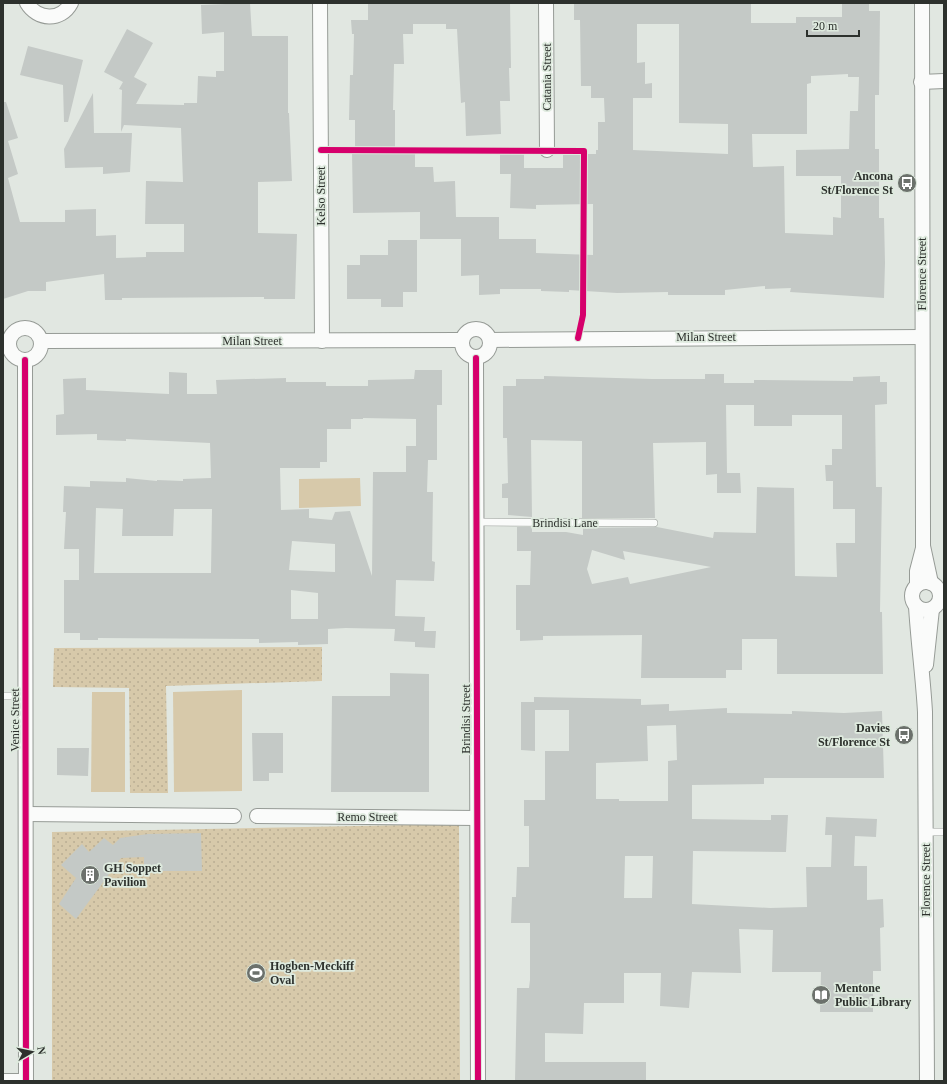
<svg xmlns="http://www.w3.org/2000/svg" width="947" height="1084" viewBox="0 0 947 1084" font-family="Georgia,serif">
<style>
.grass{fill:#d7c9aa}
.park{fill:url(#park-dots)}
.building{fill:#c4c9c6;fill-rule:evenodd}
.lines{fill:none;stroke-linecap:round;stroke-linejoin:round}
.service-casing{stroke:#969b96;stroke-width:8}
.minor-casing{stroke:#969b96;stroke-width:16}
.service{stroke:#fafbfa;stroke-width:7}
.minor{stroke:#fafbfa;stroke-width:14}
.cycleway-casing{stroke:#deeade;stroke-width:8}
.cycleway{stroke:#d6006c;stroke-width:6}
.labels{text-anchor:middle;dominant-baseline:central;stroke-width:3.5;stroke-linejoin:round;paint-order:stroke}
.street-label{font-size:12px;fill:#2d312d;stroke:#deeade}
.poi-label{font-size:12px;font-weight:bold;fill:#2d312d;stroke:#deeade;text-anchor:start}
</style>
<defs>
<pattern id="park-dots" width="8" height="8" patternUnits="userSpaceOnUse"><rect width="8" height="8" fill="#d7c9aa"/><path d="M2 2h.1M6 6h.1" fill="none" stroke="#b9ad93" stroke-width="1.8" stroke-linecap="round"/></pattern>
</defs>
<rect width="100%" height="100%" fill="#e1e7e1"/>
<g class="grass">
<polygon points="360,478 361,506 299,508 299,479"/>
<polygon points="242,690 242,791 174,792 173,692"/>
<polygon points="92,692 125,692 125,792 91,792"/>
</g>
<g class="park">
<polygon points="322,647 322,681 166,686 168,793 130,793 129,688 53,687 54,648"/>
<polygon points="459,824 460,1081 52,1081 52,832"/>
</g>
<g class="building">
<polygon points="250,3 252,36 288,36 288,113 289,113 292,181 258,182 258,233 297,234 295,299 264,299 264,297 122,298 122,300 105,300 104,274 46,282 46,291 28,291 3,299 3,102 6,102 18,138 8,141 18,174 8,178 20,222 65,222 65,210 96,209 96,236 116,235 116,258 146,257 146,252 184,252 184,224 145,224 146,181 183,182 181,128 124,125 121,132 122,90 119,89 123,82 104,72 127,29 153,43 134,77 147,84 136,104 184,105 184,103 197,103 198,76 216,77 216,71 224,71 224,32 202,34 201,5"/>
<path d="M368 3H510L511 68H509L510 101H500L501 134 466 136 465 102 461 103 457 29H446V24H413V34H403L404 64H394L393 110H395V151H415V167H433L434 182 455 181 456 217H499V239H536V253L593 255V204L536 205V209L510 208 511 174H500V154H524V168H563V154H596V150H598V122H605L604 98H591V86H581L580 20H574V3H751V23H796V17H842V3H869V11H880L879 95H875V149H879V218H884L885 263 884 298 790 292 791 288 765 289V286L725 290V295H668V292L617 293 569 290V292L541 291V289H500V294L479 295V275L461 276V239H420V212L353 213 352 152H355V120H349L350 75H353L354 34H352L351 20H368ZM637 24H679V123L728 124V154L633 150V98H652V83L645 84V62L637 63ZM848 74V77H859L858 111H850L849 149 796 150V176H841V218L833 217V235L785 233 784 166 753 167 752 134H807V84L811 83V76Z"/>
<polygon points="28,46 83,60 68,122 64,122 63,85 20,75"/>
<polygon points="93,93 94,133 132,133 130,172 103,174 103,167 65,168 64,149"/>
<polygon points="388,240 417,240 417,292 403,292 403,307 381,307 381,299 347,299 347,265 360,265 360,255 388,255"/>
<path d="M415 370H442V405H437V460H428L427 492H433L432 561 435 562 434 581 396 580 395 616 425 617 424 631H436L435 648 415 647V642L394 641 395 629 346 628 328 629V644L298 645V642L259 643V639L98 638V640H80V633H64V580H79V549H64L66 512H63L64 486 90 487V481L126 482V478L157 481V480L183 481V479L211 478 210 443 126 439V441L97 440V434L56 435V415L64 414 63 379 86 378V390L169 394V372L187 373V394H217L216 380 286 378V382H326V386H368V380L414 379ZM363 418 416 419V446H406V472H373L372 576 350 511 335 512 332 520 309 518V509L281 510 280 468H320V462H327V429H351V419H363ZM96 508 123 509 122 536H173L174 509H212L211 573H94ZM292 541 335 544V572L289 570ZM291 590 318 593V619H291Z"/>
<path d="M705 374H724V383H754V380L853 381V377L880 376V382H887V404L875 405 876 487H882L880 612H882L883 674H777V639H742V670H726V678H641L642 635 543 636V640L520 641V630H516V585H530L531 551H517V527H532V532H566L583 535V528L657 527 713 538 714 532 756 533 757 487 794 488 795 576 837 577 836 543H855V509H833V481H826L825 465H832V449H842V415H792V426H754V405H726L727 473H740L741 493H717V474L706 475V442L653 443 655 518H582V441L531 440 532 517 508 515V498H502V484L508 483 507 438H503V386H516V379H544V376L652 379H705ZM592 550 625 560 623 551 711 567 630 584 628 577 592 584 587 569Z"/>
<polygon points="390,673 429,674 429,792 331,792 332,696 390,696"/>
<path d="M534 697 641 699V705L669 704V711L727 708V713L792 714V711L844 713 882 711 884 778H764V784L692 785V819L771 820V815H788L786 852 693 851 692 904 770 908 807 907 806 867H831L832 835H825L826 817 877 819 876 837 855 836 854 866H867V900L883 899 884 927 880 928 881 971H873V1012H820L821 972H772L773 930 739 929 741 973 692 972 689 1008 660 1006 661 973H624V1003H584L583 1034 545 1033V1062H646V1081H515L517 988H529L530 980V923H511L512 897H516L517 867H529V826H524V800H545V751H569V710H535V751L521 750V702H534ZM676 725 677 760 668 761V801H619V799H596V763L648 761 647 726ZM625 856H653L652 898H624Z"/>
<polygon points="252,733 283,733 283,773 269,773 269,781 253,781"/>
<polygon points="57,748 89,748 88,776 57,775"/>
<polygon points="201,833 202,871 144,871 144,857 121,858 76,919 59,904 76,878 61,865 82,844 89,852 104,838 113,845 120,838 148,834"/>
</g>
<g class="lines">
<g class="service-casing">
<g id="service">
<polyline points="476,522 654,523"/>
<polyline points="3,696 26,696"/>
<polyline points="926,832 944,832"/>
</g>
</g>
<g class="minor-casing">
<g id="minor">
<path d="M27 3C37 20 61 22 71 3"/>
<polyline points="320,3 322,341"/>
<polyline points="546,3 547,150"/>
<polyline points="922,3 923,531 923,546 931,583"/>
<polyline points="921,82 944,81"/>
<circle cx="25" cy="344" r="16"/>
<circle cx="476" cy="343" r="14"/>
<polyline points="490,340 922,337"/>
<polyline points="41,341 462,340"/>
<polyline points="476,358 478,1081"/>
<polyline points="25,360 26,1081"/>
<circle cx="926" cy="596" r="14"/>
<polyline points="917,585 917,571 923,548"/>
<path d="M916 606C918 641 923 676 925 712L927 1081"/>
<polyline points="926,665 932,609"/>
<polyline points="26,814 234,816"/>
<polyline points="257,816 477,818"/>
<polyline points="3,1081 26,1081"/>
</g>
</g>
<use href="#service" class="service"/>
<use href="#minor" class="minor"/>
<g class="cycleway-casing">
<g id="cycleway">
<polyline points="321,150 584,151 583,315 578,338"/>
<polyline points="476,358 478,1081"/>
<polyline points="25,360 26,1081"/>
</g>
</g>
<use href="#cycleway" class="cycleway"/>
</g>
<defs>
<g id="bus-disc" transform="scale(1)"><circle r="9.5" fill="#6c716c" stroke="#deeade"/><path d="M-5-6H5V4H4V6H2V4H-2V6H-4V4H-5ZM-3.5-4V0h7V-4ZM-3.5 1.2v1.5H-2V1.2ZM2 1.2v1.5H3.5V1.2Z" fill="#fff"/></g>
<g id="building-disc" transform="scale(1)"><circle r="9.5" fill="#6c716c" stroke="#deeade"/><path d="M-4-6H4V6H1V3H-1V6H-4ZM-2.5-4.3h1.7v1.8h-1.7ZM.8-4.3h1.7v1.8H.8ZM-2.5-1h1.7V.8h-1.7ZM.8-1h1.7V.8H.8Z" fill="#fff"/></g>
<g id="stadium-disc" transform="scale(1)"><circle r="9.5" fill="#6c716c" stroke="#deeade"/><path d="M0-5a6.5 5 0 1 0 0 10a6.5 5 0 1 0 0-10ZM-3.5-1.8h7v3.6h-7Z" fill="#fff"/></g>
<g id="library-disc" transform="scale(1)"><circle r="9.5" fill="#6c716c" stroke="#deeade"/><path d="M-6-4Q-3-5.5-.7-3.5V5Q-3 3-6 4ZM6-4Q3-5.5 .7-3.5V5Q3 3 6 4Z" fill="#fff"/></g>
</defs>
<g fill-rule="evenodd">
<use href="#bus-disc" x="907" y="183"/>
<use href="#bus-disc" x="904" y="735"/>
<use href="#building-disc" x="90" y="875"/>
<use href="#stadium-disc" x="256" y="973"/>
<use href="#library-disc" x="821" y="995"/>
</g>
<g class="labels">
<g class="street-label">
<text transform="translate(547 77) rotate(-90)">Catania Street</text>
<text transform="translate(321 196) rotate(-90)">Kelso Street</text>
<text transform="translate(922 274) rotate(-90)">Florence Street</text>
<text x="706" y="337">Milan Street</text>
<text x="252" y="341">Milan Street</text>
<text x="565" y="523">Brindisi Lane</text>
<text transform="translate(466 719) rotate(-90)">Brindisi Street</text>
<text transform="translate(15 720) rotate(-90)">Venice Street</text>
<text x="367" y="817">Remo Street</text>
<text transform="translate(926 880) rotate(-90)">Florence Street</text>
</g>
<g class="poi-label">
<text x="893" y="176" text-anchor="end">Ancona<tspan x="893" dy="14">St/Florence St</tspan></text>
<text x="890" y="728" text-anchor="end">Davies<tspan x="890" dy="14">St/Florence St</tspan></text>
<text x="104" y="868">GH Soppet<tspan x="104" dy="14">Pavilion</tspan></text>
<text x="270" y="966">Hogben-Meckiff<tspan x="270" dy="14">Oval</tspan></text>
<text x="835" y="988">Mentone<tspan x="835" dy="14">Public Library</tspan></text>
</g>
</g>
<rect width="947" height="1084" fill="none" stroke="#2d312d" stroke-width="8"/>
<g transform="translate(32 1052) rotate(81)" stroke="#deeade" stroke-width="3" paint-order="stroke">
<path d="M0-3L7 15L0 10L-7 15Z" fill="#2d312d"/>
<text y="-6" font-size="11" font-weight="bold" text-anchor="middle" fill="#2d312d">N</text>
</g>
<path d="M807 30v6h52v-6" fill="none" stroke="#2d312d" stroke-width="2"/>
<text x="813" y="30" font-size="12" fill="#2d312d" stroke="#deeade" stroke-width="3" paint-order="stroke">20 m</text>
</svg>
